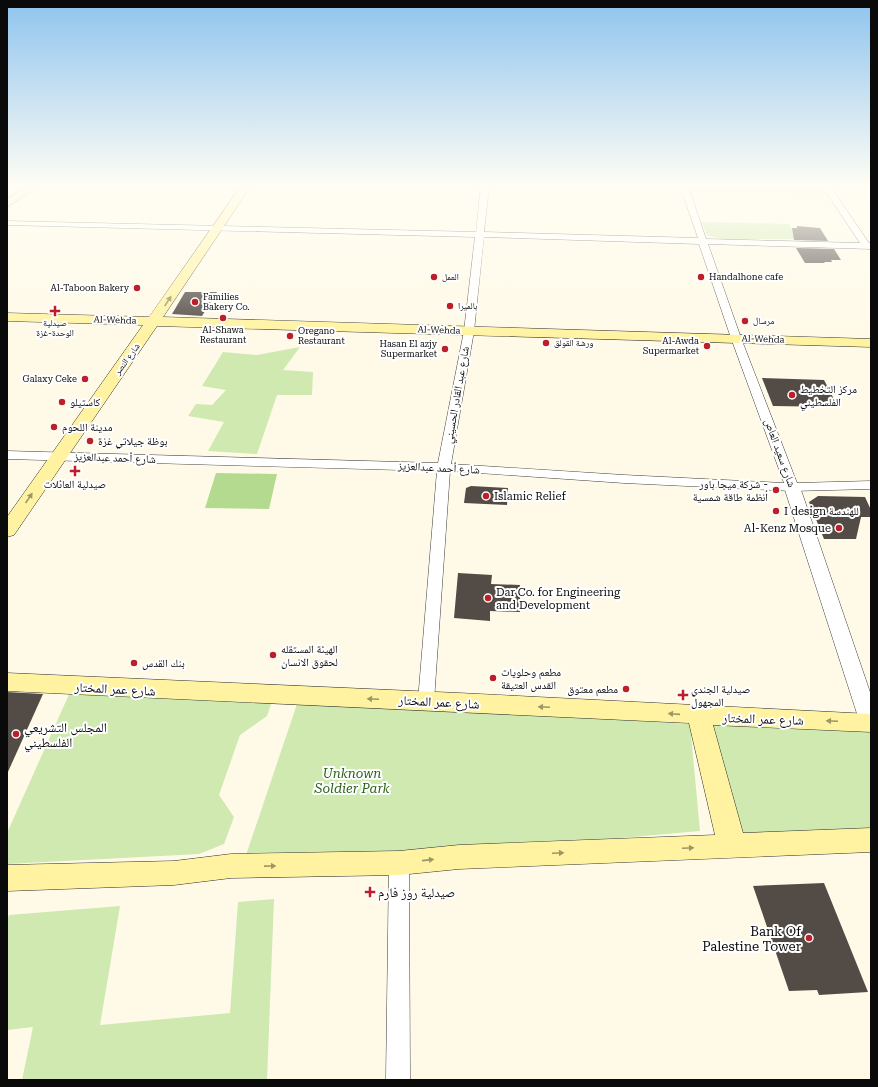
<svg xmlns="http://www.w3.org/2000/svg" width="878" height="1087" viewBox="0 0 878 1087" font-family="'Roboto Serif','Noto Naskh Arabic',serif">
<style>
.green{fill:#cfe9b1}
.forest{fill:#b3da8f}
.pitch{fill:#e1f0c3}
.building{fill:#534b46}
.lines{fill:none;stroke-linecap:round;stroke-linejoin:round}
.minor-casing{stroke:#3d3d3d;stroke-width:1}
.tertiary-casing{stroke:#3d3d3d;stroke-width:1}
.secondary-casing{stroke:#2c2c2c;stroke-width:1}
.minor{fill:#fff;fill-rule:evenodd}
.tertiary{fill:#fff;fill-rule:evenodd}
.secondary{fill:#fff3a2;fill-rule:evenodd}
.oneway{fill:#9d9665}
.poi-dot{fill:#bd1f2a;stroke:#fff;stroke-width:1.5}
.labels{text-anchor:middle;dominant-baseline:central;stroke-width:4;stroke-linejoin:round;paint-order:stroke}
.far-poi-label{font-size:9px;fill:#0a0a0a;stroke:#fff;text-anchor:start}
.far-street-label{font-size:9px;fill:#0a0a0a;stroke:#fff}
.poi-label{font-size:11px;fill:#0a0a0a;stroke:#fff;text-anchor:start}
.street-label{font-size:11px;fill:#0a0a0a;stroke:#fff}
.near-street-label{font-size:13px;fill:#0a0a0a;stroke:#fff}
.near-poi-label{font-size:13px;fill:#0a0a0a;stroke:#fff;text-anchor:start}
.near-park-label{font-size:13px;font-style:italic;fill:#2a621a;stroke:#fff}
</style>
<rect width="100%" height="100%" fill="#fffae7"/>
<g class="green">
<polygon points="701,222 789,224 797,239 722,239 707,235"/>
<polygon points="300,347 283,370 313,372 312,395 277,395 257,454 208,451 224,422 188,416 196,404 212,405 226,390 202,386 223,352 257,355"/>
<polygon points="71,690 272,701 267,716 240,735 219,795 234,817 224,844 199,854 7,864 7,833"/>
<polygon points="309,701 690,724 700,831 473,851 244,861 297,704"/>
<polygon points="709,722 871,729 871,829 739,837"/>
<polygon points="274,899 267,1080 22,1080 33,1027 7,1030 7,921 9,915 120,906 100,1025 230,1013 238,902"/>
</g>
<polygon class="forest" points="216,473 277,474 269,509 205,508"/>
<polygon class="pitch" points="687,186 823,186 829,195 689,192"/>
<g class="building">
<polygon points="797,226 820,228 828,241 794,240 792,228 797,228"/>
<polygon points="796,248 834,249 841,260 831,260 832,262 824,262 825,263 805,263"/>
<polygon points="185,292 217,292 202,316 172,314"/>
<polygon points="762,378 824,380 838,407 773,406"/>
<polygon points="471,486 508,488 507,505 464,503 466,488"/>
<polygon points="818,496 865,497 871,510 871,517 861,517 856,539 824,539 809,502"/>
<polygon points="458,573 492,575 491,584 520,585 520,612 490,611 490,621 454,618"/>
<polygon points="7,692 43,694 7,774"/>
<polygon points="824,883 868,992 819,995 817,990 789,991 753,886"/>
</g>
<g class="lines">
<g class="minor-casing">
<g id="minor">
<path d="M481 186H489L484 232 698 238 680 186H688L706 239 860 243 822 186H830L869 243H871V249L708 244 741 338 797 483 871 481V489L792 491 624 483 450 471 434 701 432 705 426 707 420 705 418 701 437 471 7 459V451L438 463 464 331 475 237 7 225V221L476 232ZM484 237 699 244 731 338 784 483 624 475 451 464 474 331Z"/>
<polygon points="399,854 406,857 409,863 410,1080 386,1080 389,863 392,857"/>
</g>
</g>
<g class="tertiary-casing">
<polygon id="tertiary" points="792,482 798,484 800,487 871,695 871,731 863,729 860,723 784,487 786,484"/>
</g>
<g class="secondary-casing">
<g id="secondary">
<polygon points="28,186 40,186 7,207 7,199"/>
<polygon points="241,186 251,186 163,317 871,339 871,347 157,326 14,535 7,537 7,517 143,325 7,321 7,313 149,317"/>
<polygon points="7,673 459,693 871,714 871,732 713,725 743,833 871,828 871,852 459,869 399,875 231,878 174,885 7,891 7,865 174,861 231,854 399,851 459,845 715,835 689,723 7,691"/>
</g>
</g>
<use href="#minor" class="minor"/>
<use href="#tertiary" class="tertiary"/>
<use href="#secondary" class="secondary"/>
</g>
<defs><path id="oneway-solid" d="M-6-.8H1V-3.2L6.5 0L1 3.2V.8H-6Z"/></defs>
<g class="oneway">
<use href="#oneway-solid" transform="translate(168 301) rotate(-57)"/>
<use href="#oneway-solid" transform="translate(29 498) rotate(-56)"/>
<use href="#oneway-solid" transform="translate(373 699) rotate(-177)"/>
<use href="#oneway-solid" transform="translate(544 707) rotate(-177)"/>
<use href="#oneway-solid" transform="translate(674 714) rotate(-176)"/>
<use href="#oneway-solid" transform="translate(832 721) rotate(-178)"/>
<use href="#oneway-solid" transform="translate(688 848) rotate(-2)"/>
<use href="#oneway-solid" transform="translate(558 853) rotate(-2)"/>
<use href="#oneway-solid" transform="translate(428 860) rotate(-6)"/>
<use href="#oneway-solid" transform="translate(270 866) rotate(-1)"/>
</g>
<linearGradient id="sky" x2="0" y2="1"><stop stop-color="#8fc4ee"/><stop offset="0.55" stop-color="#fffdf4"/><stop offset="1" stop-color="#fffdf4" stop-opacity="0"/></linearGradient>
<rect width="878" height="338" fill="url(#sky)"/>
<g class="poi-dot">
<circle cx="434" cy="277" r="4"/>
<circle cx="701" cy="277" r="4"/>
<circle cx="137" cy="288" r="4"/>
<circle cx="195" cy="302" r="4"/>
<circle cx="450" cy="306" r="4"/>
<path d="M53 305h4v4h4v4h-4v4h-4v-4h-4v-4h4z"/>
<circle cx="223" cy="318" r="4"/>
<circle cx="745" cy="321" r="4"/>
<circle cx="290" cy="336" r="4"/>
<circle cx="546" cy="343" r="4"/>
<circle cx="707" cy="346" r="4"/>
<circle cx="445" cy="349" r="4"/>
<circle cx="85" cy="379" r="4"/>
<circle cx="792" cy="395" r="4"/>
<circle cx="62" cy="402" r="4"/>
<circle cx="54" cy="427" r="4"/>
<circle cx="90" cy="441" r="4"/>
<path d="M73 465h4v4h4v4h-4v4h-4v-4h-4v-4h4z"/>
<circle cx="776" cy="490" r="4"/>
<circle cx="486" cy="496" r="4"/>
<circle cx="776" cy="511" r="4"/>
<circle cx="839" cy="528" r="4"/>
<circle cx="488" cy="598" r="4"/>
<circle cx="273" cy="655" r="4"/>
<circle cx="134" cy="663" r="4"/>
<circle cx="493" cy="678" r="4"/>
<circle cx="626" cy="689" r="4"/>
<path d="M681 689h4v4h4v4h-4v4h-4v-4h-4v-4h4z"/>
<circle cx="16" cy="734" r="4"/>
<path d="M368 886h4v4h4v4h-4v4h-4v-4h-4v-4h4z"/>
<circle cx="809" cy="938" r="4"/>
</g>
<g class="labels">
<g class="far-poi-label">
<text x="442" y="277">العمل</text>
<text x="709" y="277">Handalhone cafe</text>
<text x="129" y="288" text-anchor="end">Al-Taboon Bakery</text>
<text x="203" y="297">Families<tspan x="203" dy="10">Bakery Co.</tspan></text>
<text x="458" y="306">بالميرا</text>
<text x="753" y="321">مرسال</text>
<text x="55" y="323" text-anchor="middle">صيدلية<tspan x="55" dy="10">الوحدة-غزة</tspan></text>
<text x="223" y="330" text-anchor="middle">Al-Shawa<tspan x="223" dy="10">Restaurant</tspan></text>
<text x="298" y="331">Oregano<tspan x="298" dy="10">Restaurant</tspan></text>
<text x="699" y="341" text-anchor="end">Al-Awda<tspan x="699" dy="10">Supermarket</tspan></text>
<text x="554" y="343">ورشة القولق</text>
<text x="437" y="344" text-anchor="end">Hasan El azjy<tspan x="437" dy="10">Supermarket</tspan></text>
<text x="77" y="379" text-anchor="end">Galaxy Ceke</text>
</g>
<g class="far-street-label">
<text transform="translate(115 320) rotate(2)">Al-Wehda</text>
<text transform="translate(439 330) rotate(2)">Al-Wehda</text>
<text transform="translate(763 339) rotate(2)">Al-Wehda</text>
<text transform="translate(127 359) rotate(-54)">شارع النصر</text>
</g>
<g class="poi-label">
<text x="800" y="389">مركز التخطيط<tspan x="800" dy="13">الفلسطيني</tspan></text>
<text x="70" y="402">كاستيلو</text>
<text x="62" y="427">مدينة اللحوم</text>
<text x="98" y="441">بوظة جيلاتي غزة</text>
<text x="75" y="484" text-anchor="middle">صيدلية العائلات</text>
<text x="768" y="484" text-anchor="end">شركة ميجا باور -<tspan x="768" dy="13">أنظمة طاقة شمسية</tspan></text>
<text x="494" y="496">Islamic Relief</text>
<text x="784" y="511">I design للهندسة</text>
<text x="831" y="528" text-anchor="end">Al-Kenz Mosque</text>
<text x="496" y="592">Dar Co. for Engineering<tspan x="496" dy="13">and Development</tspan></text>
<text x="281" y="649">الهيئة المستقله<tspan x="281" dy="13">لحقوق الانسان</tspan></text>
<text x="142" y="663">بنك القدس</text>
<text x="501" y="672">مطعم وحلويات<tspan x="501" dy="13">القدس العتيقة</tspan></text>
<text x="618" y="689" text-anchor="end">مطعم معتوق</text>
<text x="691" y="689">صيدلية الجندي<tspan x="691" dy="13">المجهول</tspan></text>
</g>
<g class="street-label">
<text transform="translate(457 395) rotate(-80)">شارع عبد القادر الحسيني</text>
<text transform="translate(780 453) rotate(70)">شارع سعيد العاص</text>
<text transform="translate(115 458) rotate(2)">شارع أحمد عبدالعزيز</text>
<text transform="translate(439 468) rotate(3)">شارع أحمد عبدالعزيز</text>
</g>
<g class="near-street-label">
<text transform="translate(115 689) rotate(3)">شارع عمر المختار</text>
<text transform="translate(439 702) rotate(3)">شارع عمر المختار</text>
<text transform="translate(763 719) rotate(2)">شارع عمر المختار</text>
</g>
<g class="near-poi-label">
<text x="24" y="727">المجلس التشريعي<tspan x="24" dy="15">الفلسطيني</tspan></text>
<text x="378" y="892">صيدلية روز فارم</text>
<text x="801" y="931" text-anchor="end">Bank Of<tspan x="801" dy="15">Palestine Tower</tspan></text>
</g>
<g class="near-park-label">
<text x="352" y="773">Unknown<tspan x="352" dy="15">Soldier Park</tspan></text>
</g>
</g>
<rect width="878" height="1087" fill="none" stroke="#0a0a0a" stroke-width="16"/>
</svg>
